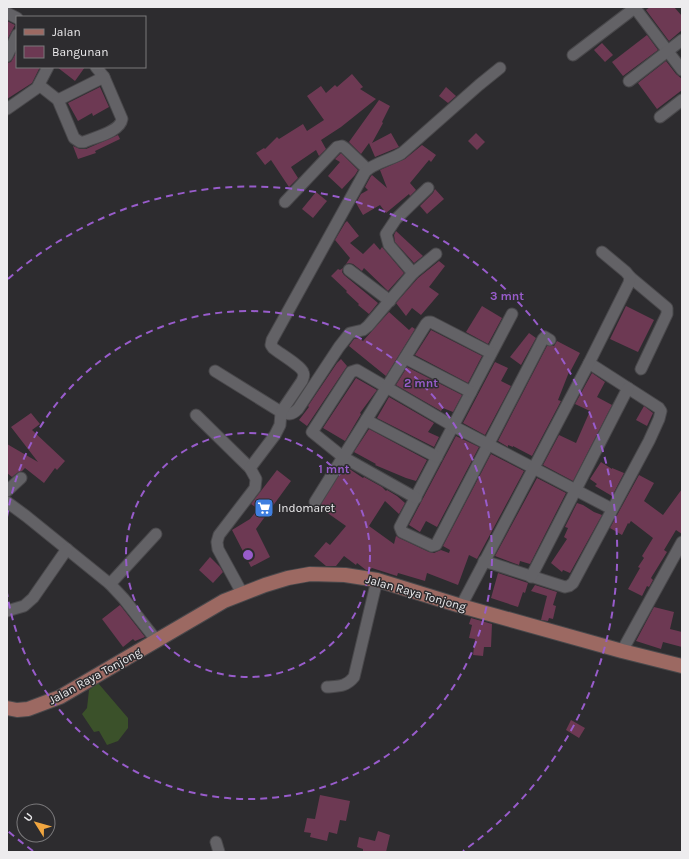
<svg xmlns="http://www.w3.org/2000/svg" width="689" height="859" viewBox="0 0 689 859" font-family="Karla,sans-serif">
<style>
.green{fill:#3b512a}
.building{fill:#6d3953}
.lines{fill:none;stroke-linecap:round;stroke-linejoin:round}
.minor-casing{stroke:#49484b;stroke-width:13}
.major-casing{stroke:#49484b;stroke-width:16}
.minor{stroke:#636266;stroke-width:11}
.major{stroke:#9c6962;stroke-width:14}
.ring{fill:none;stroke:#985ccb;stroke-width:2;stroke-dasharray:7 5}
.labels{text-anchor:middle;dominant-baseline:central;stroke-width:3;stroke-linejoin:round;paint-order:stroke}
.poi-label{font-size:12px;fill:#edecee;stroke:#2d2c2f;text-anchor:start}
.street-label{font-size:12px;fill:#edecee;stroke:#2d2c2f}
.centre{fill:#985ccb;stroke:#2d2c2f;stroke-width:2}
.ring-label{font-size:12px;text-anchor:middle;font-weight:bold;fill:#985ccb;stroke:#2d2c2f;stroke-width:3;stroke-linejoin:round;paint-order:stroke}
</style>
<rect width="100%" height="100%" fill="#2d2c2f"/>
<polygon class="green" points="98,683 128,718 128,728 118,741 107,745 99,731 94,732 82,714 87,708 89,690"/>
<g class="building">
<polygon points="650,7 674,7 682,16 682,30 669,41 646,10"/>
<polygon points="7,21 15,25 7,40"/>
<polygon points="647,35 658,50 623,76 612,62"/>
<polygon points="602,43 613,55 605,62 594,50"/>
<polygon points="17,51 17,67 40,67 32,83 7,99 7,63 11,62"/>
<polygon points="666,61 676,74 682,79 682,90 657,109 638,83"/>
<polygon points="57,67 85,67 75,81"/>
<polygon points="352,74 363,87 360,89 376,99 341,127 321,140 326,149 319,156 316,150 291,167 298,178 289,187 271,160 265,165 256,153 264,148 265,149 277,137 279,139 303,124 307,131 324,120 307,96 321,86 326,93 335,85 337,87"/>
<polygon points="100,87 109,107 93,116 92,113 78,121 68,103"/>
<polygon points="446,87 456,96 448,103 439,96"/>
<polygon points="379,100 390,106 382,122 383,123 372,143 391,133 399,147 375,157 369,143 361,154 349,142"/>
<polygon points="476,133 485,142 477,150 468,141"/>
<polygon points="118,135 120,139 95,151 96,153 78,159 73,146 80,149 86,149"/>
<polygon points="422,145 436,155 431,162 429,160 410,183 416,190 410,196 409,194 386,213 380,205 363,215 356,203 361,194 368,190 365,187 371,176 372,175 387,188 380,170 405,159"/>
<polygon points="341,153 358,170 355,175 342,189 328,176 340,162 335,159"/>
<polygon points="435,189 444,199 427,214 420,206 433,193"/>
<polygon points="316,192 327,201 313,218 302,209"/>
<polygon points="347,221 359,236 350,243 363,254 374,243 380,250 382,247 404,273 388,291 364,268 362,271 353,264 349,263 346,264 350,258 335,240 345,223"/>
<polygon points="396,231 423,256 414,263 395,242 394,235"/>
<polygon points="439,261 445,266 429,287 439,294 421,315 412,308 406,316 396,303 418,278"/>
<polygon points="343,268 342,272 344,275 378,303 369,314 358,305 359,304 346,292 347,291 331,276 338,269 340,270"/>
<polygon points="482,306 502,318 488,344 466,332"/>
<polygon points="626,306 654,320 638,352 610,339"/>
<polygon points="389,312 409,330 412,327 415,329 386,376 349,346 354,339 359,338 363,341"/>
<polygon points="431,330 482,356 468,383 415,355"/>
<polygon points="529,333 536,338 521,365 510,357"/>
<polygon points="557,341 580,353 570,372 569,372 558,400 561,401 532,456 513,446 513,447 508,445 508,447 498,441 547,346 554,346"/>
<polygon points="341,359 347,366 307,426 299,420 309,407 308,406 337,363"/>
<polygon points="495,362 508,368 501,381 511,386 485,435 463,423"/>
<polygon points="407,367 462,395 453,412 443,408 441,411 396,385"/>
<polygon points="592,373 605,382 597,397 612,405 573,481 543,465 559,435 576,443 590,411 575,404"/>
<polygon points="356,378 377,390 360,413 361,414 345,441 323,428"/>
<polygon points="389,397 434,423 428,432 439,437 434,447 377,418"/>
<polygon points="644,406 653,413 647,426 636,420"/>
<polygon points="31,413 40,424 32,430 65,461 57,470 55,468 44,483 25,468 22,471 17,473 12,477 7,473 7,444 38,462 11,427"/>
<polygon points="369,429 427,460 416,481 406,478 375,465 376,464 354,452"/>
<polygon points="456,436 479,447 437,527 426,521 420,532 409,525"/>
<polygon points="491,454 524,471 477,559 469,555 458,585 427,573 425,581 398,573 397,576 372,568 369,570 366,570 357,563 356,565 344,556 336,566 326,566 314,556 326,542 330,545 346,526 319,507 345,466 363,478 364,477 382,487 386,491 387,490 397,496 405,503 399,514 385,501 369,526 394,544 396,536 399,538 429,552 434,553 441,550 449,553 450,550 443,546"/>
<polygon points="601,462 612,469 612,468 624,473 612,496 595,486 597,484 590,479"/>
<polygon points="277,470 291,481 256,529 270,557 251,567 232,530 250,519 258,509 251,504"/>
<polygon points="639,475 654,483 644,501 663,515 682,489 682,534 676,530 664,550 667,552 651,578 653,580 649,587 647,586 642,596 628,589 640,568 638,567 644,558 642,556 653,538 631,521 629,524 628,523 622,535 610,528"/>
<polygon points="537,478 566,493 530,564 520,561 519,565 495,556"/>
<polygon points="577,503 583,505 594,512 602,515 570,573 563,570 562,572 551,563 567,539 564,537 568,528 565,527"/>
<polygon points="210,557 220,567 223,572 213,583 199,570"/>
<polygon points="498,573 528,583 525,593 523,592 518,607 491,598"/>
<polygon points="535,585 557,592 553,605 556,606 553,619 549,618 548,621 541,620 547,596 531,591"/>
<polygon points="120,605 145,637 135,641 133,639 123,647 102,619"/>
<polygon points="654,607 674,612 670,629 682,632 682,647 663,642 661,649 636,641"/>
<polygon points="471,618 492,624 491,647 484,647 483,656 473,655 475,639 469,638 472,625 469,624"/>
<polygon points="571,720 585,728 579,738 566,730"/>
<polygon points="320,795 350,801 346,821 340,820 337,834 329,832 327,841 310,837 311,833 304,832 307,818 315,819"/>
<polygon points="378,831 390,835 386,852 363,852 363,849 357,847 359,837 375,841"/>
</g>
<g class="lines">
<g class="minor-casing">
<g id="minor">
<polyline points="635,8 682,70"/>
<polyline points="7,13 17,18"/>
<polyline points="573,55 636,7"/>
<polyline points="7,56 17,35"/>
<polyline points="629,81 682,40"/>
<path d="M39 85 58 100 74 138 80 142H84C95 137 120 132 122 119L104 77 96 67"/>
<polyline points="58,100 104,77"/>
<polyline points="7,109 37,88 48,67"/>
<polyline points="660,117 682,100"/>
<polyline points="285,202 337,147 342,146 345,148 367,169"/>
<polyline points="349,270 390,301"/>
<polyline points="413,273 389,245 386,234 396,219 428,188"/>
<polyline points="630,277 667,308 667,314 641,369"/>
<polyline points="512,314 400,527 402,532 432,546 436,545 543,339 545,337 550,340"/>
<polyline points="405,358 471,392"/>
<path d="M215 371 281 412C289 415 292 415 298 409L339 347 350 333 363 330 368 326 413 273 436 254"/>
<polyline points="196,415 250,468"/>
<polyline points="366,420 437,457"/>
<polyline points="7,491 21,478"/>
<polyline points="416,498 343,457 312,432 351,372 357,370 453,426 612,509"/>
<polyline points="7,502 26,516 110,584 124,599 157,641"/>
<polyline points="315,502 426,324 428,322 431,322 491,353"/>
<polyline points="484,561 565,587 569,586 573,583 649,441 659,419 661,411 659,408 589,363"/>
<polyline points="531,577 628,388"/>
<polyline points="110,584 156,534"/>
<path d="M242 593 218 549 217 542 219 535 255 488 256 479 250 468 275 435 280 425 281 412 302 381C303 378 305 375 303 372 301 366 279 353 273 348L271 345 272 340 365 172C373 163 391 160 402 153L479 85 500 68"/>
<polyline points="461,606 589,363 629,283 630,277 626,272 602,252"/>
<polyline points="7,611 24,606 33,598 67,549"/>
<polyline points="622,651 682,542"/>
<path d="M327 687C338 686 346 687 354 677L377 580"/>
<polyline points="216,842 219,852"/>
</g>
</g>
<g class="major-casing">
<polyline id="major" points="7,708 17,710 28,709 60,697 224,601 265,585 288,578 310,574 345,575 377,580 461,606 622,651 682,666"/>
</g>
<use href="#minor" class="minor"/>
<use href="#major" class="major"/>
</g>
<g class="ring">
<circle cx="248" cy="555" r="122"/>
<path d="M7 517A244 244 0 1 1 7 593"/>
<path d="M33 851A366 366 0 0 1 8 831M8 279A366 366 0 1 1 463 851"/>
</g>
<defs>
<g id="supermarket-square" transform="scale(1)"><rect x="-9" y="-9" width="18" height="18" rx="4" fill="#3f7fe0" stroke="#2d2c2f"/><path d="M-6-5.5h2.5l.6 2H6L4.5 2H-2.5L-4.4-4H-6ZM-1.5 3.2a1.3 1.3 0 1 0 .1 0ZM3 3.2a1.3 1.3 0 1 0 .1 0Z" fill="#fff"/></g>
</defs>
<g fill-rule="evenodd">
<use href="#supermarket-square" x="264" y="508"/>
</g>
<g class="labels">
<g class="poi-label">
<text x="278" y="508">Indomaret</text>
</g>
<g class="street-label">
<text transform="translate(416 593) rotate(16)">Jalan Raya Tonjong</text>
<text transform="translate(95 676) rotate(-29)">Jalan Raya Tonjong</text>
</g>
</g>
<circle cx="248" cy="555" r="6" class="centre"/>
<g class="ring-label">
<text x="507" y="300">3 mnt</text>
<text x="421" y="387">2 mnt</text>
<text x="334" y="473">1 mnt</text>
</g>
<rect width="689" height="859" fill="none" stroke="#edecee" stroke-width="16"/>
<rect x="16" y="16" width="130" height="52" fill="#2d2c2f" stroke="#7a797b"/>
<rect x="24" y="29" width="20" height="6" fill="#9c6962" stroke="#7a797b"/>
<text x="52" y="36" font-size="12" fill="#edecee">Jalan</text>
<rect x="24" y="46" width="20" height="12" fill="#6d3953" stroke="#7a797b"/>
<text x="52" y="56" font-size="12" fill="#edecee">Bangunan</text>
<g transform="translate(36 823) rotate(307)"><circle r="19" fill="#2d2c2f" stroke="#7a797b"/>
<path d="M0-3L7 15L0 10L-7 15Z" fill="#f1a640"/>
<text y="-6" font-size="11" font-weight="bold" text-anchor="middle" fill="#edecee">U</text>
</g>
</svg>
